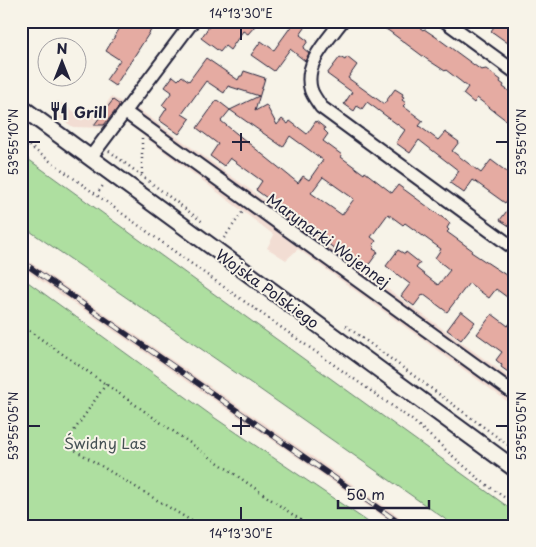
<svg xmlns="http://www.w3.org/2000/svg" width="536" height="547" viewBox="0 0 536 547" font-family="'Playpen Sans',sans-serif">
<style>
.built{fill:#f2ddd3}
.green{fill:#aedfa0;stroke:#68806e}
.building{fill:#e5aba2;stroke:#22223b;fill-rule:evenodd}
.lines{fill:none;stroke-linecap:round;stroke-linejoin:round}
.minor-casing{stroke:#22223b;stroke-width:16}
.tertiary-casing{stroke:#22223b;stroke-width:19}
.path{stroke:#22223b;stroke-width:2.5;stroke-dasharray:1 4;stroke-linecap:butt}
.minor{stroke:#f7f3e8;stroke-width:12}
.tertiary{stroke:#f7f3e8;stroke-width:15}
.rail-casing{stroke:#22223b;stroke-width:5.5}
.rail{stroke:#f7f3e8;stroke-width:4;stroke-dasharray:11;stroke-linecap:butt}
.ticks{fill:none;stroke:#22223b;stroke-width:2}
.labels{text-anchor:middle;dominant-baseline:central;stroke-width:4;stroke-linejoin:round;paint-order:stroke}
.poi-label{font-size:15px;font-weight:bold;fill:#22223b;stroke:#f7f3e8;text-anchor:start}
.street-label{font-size:15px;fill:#22223b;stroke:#f7f3e8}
.park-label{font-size:15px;fill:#455154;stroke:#f7f3e8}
.neatline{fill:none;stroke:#22223b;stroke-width:2}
.ticks-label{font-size:12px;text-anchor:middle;fill:#22223b}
</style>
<rect width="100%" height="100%" fill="#f7f3e8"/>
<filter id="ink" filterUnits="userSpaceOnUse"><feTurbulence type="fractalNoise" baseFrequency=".02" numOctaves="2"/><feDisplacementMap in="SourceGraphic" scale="10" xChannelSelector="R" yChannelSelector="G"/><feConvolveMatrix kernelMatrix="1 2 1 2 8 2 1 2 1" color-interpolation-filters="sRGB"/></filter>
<g filter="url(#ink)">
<g class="built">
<polygon points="111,97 141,111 515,381 515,407 298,249 286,260 267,248 274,235 116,115 105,128 73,127 50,112 58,101 78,114 100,114"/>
<polygon points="21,256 413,526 397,526 21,267"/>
</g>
<g class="green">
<polygon points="21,154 515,512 515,526 455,526 255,386 21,225"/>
<polygon points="21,277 215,418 374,526 21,526"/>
</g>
<g class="building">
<polygon points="124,21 157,21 115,86 106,80 120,60 106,51"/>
<polygon points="213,21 250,21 255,26 248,34 243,31 230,50 225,46 220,52 201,38"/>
<polygon points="295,21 310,21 300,35 308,41 303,48 309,53 305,61 290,49 274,71 251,55 261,41 274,50"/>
<polygon points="372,21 411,21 423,30 424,29 436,37 481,70 486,69 501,80 500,82 504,85 503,87 515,95 515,119 511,124 477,98 474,103 463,94 468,87 446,70 445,71 428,60 389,31"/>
<polygon points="498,21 515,21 515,48 491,31"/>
<polygon points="340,57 345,60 347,57 357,65 348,78 384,104 395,89 403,94 402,96 404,97 402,100 406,103 403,106 423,121 419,126 438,140 445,132 459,142 452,151 481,173 491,160 515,178 515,190 505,203 473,180 464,193 450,183 459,171 419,140 410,153 396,143 405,130 367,102 362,109 357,106 354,111 344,104 352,92 327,74"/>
<path d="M206 58 238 80 240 76H242L244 71 265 78 255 111 266 105 277 125 282 119 288 124 290 121 307 134 316 121 325 128 324 130 328 134 323 141 342 155 341 157 364 174 365 172 392 193 398 185 450 223 447 228 449 230 447 232 472 250 471 252 515 281V303L496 289 489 298 469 283 447 312 423 294 414 306 401 296 410 284 386 266 398 250 405 254 406 252 420 263 416 268 438 285 450 270 435 258 441 249 405 223 403 225 388 214 371 237 376 241 373 246 375 247 373 249 378 252 365 270 314 234 312 237 272 208 275 204 256 190 262 181 230 158 224 166 210 156 218 144 197 128 217 100 230 110 221 121 298 183 303 176 309 180 323 160 290 136 283 147 230 110 259 96 228 86 224 93 206 81 182 114 190 119 179 134 159 120 167 108 162 105 172 92 165 87 173 76 178 80 182 76 189 81ZM323 177 354 199 342 215 311 193Z"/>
<polygon points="113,100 120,105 104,125 94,125"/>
<polygon points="515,200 515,222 511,227 500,220"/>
<polygon points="461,311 475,322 461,340 447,330"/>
<polygon points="492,314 508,326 515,316 515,377 501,367 502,365 496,360 502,352 477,334"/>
</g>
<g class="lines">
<g class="minor-casing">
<g id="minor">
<path d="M342 21C327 41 303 64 311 90 313 96 318 102 321 107L515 249"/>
<polyline points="445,21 515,72"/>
<polyline points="125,112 515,394"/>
<polyline points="90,158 193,21"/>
</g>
</g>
<g class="tertiary-casing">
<polyline id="tertiary" points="21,107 515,469"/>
</g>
<g class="path">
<polyline points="142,138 142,177"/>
<polyline points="21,140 207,275 412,420 480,480 515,505"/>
<polyline points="109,151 204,223"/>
<polyline points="99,191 104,184"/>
<polyline points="224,238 244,210"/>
<polyline points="21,325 309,526"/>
<polyline points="346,326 515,450"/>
<polyline points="106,384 65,444 198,525 195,526"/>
</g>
<use href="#minor" class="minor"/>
<use href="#tertiary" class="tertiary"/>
<g class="rail-casing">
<polyline id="rail" points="21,261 404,526"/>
</g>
<use href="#rail" class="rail"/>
</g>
</g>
<path class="ticks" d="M241 28V40M241 133V151M28 142H40M232 142H250M496 142H508M241 417V435M28 426H40M232 426H250M496 426H508M241 507V520"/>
<defs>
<g id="restaurant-bare" transform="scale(1.5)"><path d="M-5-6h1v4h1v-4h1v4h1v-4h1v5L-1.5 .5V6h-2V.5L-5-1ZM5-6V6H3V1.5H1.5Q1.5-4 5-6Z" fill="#22223b" stroke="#f7f3e8" stroke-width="2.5" paint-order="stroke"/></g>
</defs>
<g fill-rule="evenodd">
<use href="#restaurant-bare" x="59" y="111"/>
</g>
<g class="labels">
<g class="poi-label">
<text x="74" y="111">Grill</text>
</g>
<g class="street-label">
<text transform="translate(329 240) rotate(36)">Marynarki Wojennej</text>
<text transform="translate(268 288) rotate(36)">Wojska Polskiego</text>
</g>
<g class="park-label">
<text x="105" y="442">Świdny Las</text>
</g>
</g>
<rect width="536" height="547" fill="none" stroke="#f7f3e8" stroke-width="55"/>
<g transform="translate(62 62)"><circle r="24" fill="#f7f3e8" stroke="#a29fa3"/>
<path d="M0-4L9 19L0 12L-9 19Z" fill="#22223b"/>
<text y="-8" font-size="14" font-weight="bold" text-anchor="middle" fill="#22223b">N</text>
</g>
<path d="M338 500v8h91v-8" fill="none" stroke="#22223b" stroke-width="2.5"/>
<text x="346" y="500" font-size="15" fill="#22223b" stroke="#f7f3e8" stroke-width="4" paint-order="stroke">50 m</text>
<rect x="28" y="28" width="480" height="492" class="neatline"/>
<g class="ticks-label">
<text x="241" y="18">14°13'30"E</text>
<text transform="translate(14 142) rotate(-90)" y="4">53°55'10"N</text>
<text transform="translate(522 142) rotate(-90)" y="4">53°55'10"N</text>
<text transform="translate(14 426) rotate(-90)" y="4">53°55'05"N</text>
<text transform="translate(522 426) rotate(-90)" y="4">53°55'05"N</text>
<text x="241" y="538">14°13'30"E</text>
</g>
</svg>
